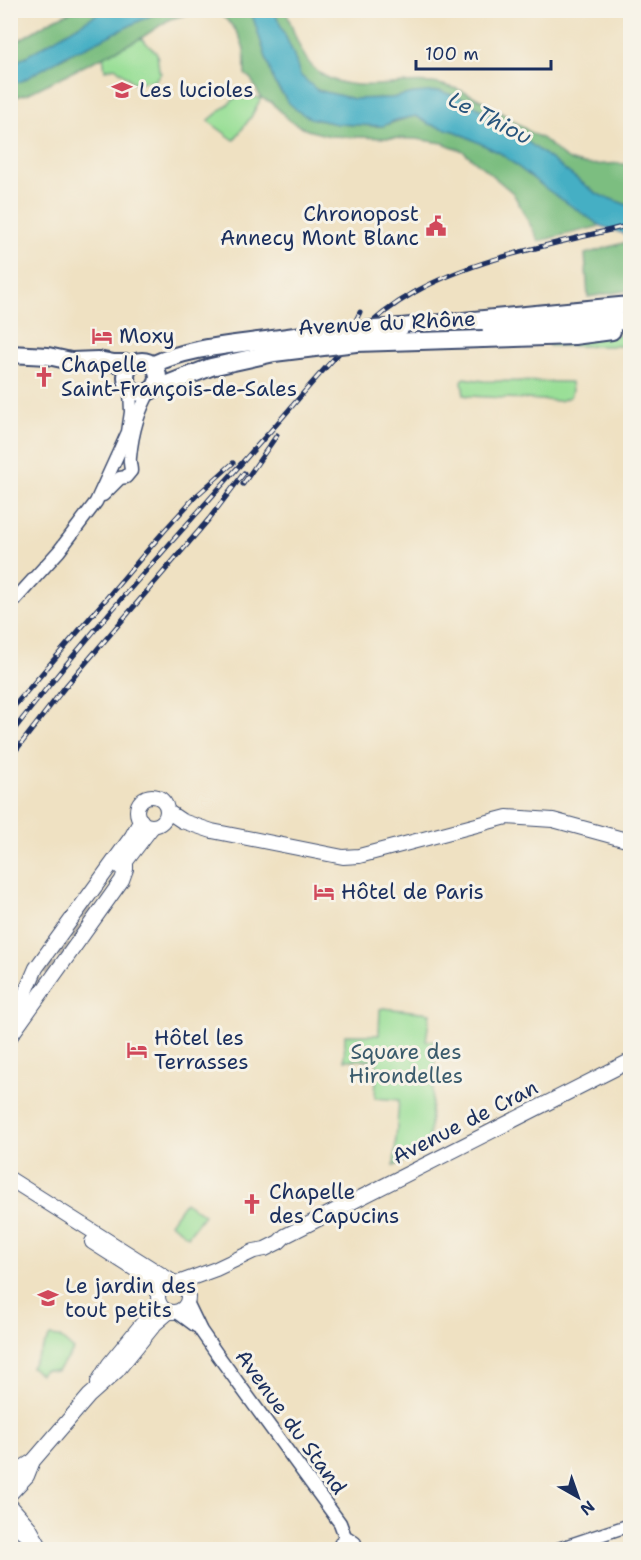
<svg xmlns="http://www.w3.org/2000/svg" width="641" height="1560" viewBox="0 0 641 1560" font-family="'Shantell Sans',sans-serif">
<style>
.green{fill:#9adf97;stroke:#5a877a;stroke-width:1.5}
.forest{fill:#7bbe80;stroke:#4b766f;stroke-width:1.5}
.water{fill:#45afc4;stroke:#306f91;stroke-width:1.5}
.lines{fill:none;stroke-linecap:round;stroke-linejoin:round}
.secondary-tunnel{stroke:#c5bdae;stroke-width:14;stroke-dasharray:14 7;stroke-linecap:butt}
.tertiary-casing{stroke:#3b4a6d;stroke-width:15}
.secondary-casing{stroke:#3b4a6d;stroke-width:16}
.primary-casing{stroke:#3b4a6d;stroke-width:20}
.trunk-casing{stroke:#3b4a6d;stroke-width:20}
.tertiary{stroke:#fff;stroke-width:12}
.secondary{stroke:#fff;stroke-width:14}
.primary{stroke:#fff;stroke-width:16}
.trunk{stroke:#fff;stroke-width:16}
.rail-casing{stroke:#1b2f5e;stroke-width:5}
.rail{stroke:#f7f3e8;stroke-width:3;stroke-dasharray:9;stroke-linecap:butt}
.primary-bridge-casing{stroke:#3b4a6d;stroke-width:20;stroke-linecap:butt}
.primary-bridge{stroke:#fff;stroke-width:16}
.labels{text-anchor:middle;dominant-baseline:central;stroke-width:6;stroke-linejoin:round;paint-order:stroke}
.poi-label{font-size:21px;fill:#1b2f5e;stroke:#f7f3e8;text-anchor:start}
.street-label{font-size:21px;fill:#1b2f5e;stroke:#f7f3e8}
.park-label{font-size:21px;fill:#3b5b6c;stroke:#f7f3e8}
.water-label{font-size:22px;font-style:italic;fill:#28557d;stroke:#f7f3e8}
</style>
<rect width="100%" height="100%" fill="#f7f3e8"/>
<filter id="ink" filterUnits="userSpaceOnUse"><feTurbulence type="fractalNoise" baseFrequency=".0167" numOctaves="2"/><feDisplacementMap in="SourceGraphic" scale="12" xChannelSelector="R" yChannelSelector="G"/><feConvolveMatrix kernelMatrix="1 2 1 2 8 2 1 2 1" color-interpolation-filters="sRGB"/></filter>
<filter id="wash" filterUnits="userSpaceOnUse"><feTurbulence type="fractalNoise" baseFrequency=".008" numOctaves="4" result="noise"/><feDisplacementMap in="SourceGraphic" scale="24" xChannelSelector="R" yChannelSelector="G"/><feGaussianBlur stdDeviation="1.35" result="paint"/><feColorMatrix in="noise" values="0 0 0 0 0 0 0 0 0 0 0 0 0 0 0 0 0 1.4 0 .05"/><feComposite in="paint" operator="in"/></filter>
<g filter="url(#wash)">
<rect width="100%" height="100%" fill="#efe1c2"/>
<g class="green">
<polygon points="141,38 157,53 159,70 161,73 154,81 133,82 115,67 105,70 103,55"/>
<polygon points="239,95 261,98 251,117 234,140 208,121"/>
<polygon points="630,334 630,346 549,346 549,341"/>
<polygon points="464,378 484,381 571,382 572,391 570,397 560,401 469,396 464,395 462,381"/>
<polygon points="383,1008 430,1013 426,1041 437,1041 428,1150 394,1166 399,1100 375,1098 377,1060 344,1060 345,1035 379,1035 380,1009"/>
<polygon points="185,1202 204,1215 188,1236 170,1223"/>
<polygon points="50,1336 59,1337 74,1350 57,1371 44,1370 40,1374 31,1367"/>
</g>
<g class="forest">
<polygon points="73,11 104,11 15,63 11,62 11,45 54,19"/>
<path d="M160 11H200L170 19 141 38 27 94 11 98 10 83 15 82C63 57 111 34 160 11Z"/>
<path d="M208 11H251L274 82C295 117 318 124 357 125 365 125 377 128 385 125 396 122 405 118 416 116L429 124 457 132 500 153 548 190 601 226 539 241 513 193 463 151 443 143 416 139 330 136 307 130 290 121 271 102 261 98 251 79 245 74C244 65 246 54 243 46 239 31 224 12 208 11Z"/>
<path d="M274 11H286C294 31 301 61 321 74 356 97 405 76 443 85 475 92 500 112 527 130 532 134 538 136 543 139 553 147 560 156 572 161 593 169 612 160 630 165V206L597 194 500 121 463 99 414 93 392 98 354 99 317 90 300 76 293 53Z"/>
<polygon points="630,241 630,290 588,297 585,254"/>
</g>
<g class="water">
<polygon points="104,10 160,11 84,48 70,53 22,81 11,83 11,62 15,63"/>
<polygon points="251,11 274,11 293,53 300,75 317,90 354,99 392,98 414,93 440,91 463,99 500,121 597,194 630,206 630,236 601,226 548,190 500,153 457,132 429,124 416,116 396,120 383,126 337,124 310,118 299,112 289,103 274,82"/>
</g>
</g>
<g filter="url(#ink)">
<g class="lines">
<polyline class="secondary-tunnel" points="24,1006 93,906"/>
<g class="tertiary-casing">
<g id="tertiary">
<path d="M103 495 120 478 126 477 131 471C131 466 129 463 130 457 132 435 138 411 150 391"/>
<polyline points="10,605 59,551 96,502 128,432 131,412 130,389"/>
<polyline points="187,1302 201,1331 217,1354 340,1523 346,1539"/>
<polyline points="177,1312 196,1326"/>
<polyline points="340,1550 341,1542 348,1538 355,1543 356,1550"/>
<polyline points="555,1550 630,1525"/>
</g>
</g>
<g class="secondary-casing">
<g id="secondary">
<circle cx="152" cy="811" r="15"/>
<polyline points="167,811 182,821 212,831 343,857 359,856 507,817 553,820 630,841"/>
<polyline points="121,868 153,826"/>
<polyline points="10,1022 18,1010 36,968 132,836 141,820"/>
<polyline points="10,1037 122,880 126,869 126,861"/>
<polyline points="10,1179 173,1282"/>
<polyline points="92,1242 150,1279 160,1290"/>
<circle cx="173" cy="1297" r="15"/>
<polyline points="178,1283 216,1269 254,1251 265,1249 279,1242 285,1236 630,1061"/>
<polyline points="98,1382 109,1364 159,1303"/>
<polyline points="10,1479 20,1469 33,1461"/>
<polyline points="10,1494 27,1476 33,1461 89,1396 117,1371 155,1324 169,1312"/>
<polyline points="10,1505 29,1527 42,1550"/>
<polyline points="10,1521 29,1537"/>
</g>
</g>
<g class="primary-casing">
<g id="primary">
<polyline points="481,326 630,321"/>
<polyline points="483,339 574,336 612,331"/>
<polyline points="10,354 48,356 71,361 98,360 114,363 133,363"/>
<circle cx="142" cy="377" r="16"/>
<path d="M152 365C188 347 233 345 273 339"/>
<polyline points="152,390 211,367 274,353"/>
</g>
</g>
<g class="trunk-casing">
<polyline id="trunk" points="401,327 630,305"/>
</g>
<use href="#tertiary" class="tertiary"/>
<use href="#secondary" class="secondary"/>
<use href="#primary" class="primary"/>
<use href="#trunk" class="trunk"/>
<g class="rail-casing">
<g id="rail">
<polyline points="347,339 360,312"/>
<polyline points="243,484 277,435"/>
<polyline points="10,711 165,530 195,497 233,463"/>
<path d="M10 735C90 631 179 533 266 436 312 385 354 326 415 292 477 257 561 243 630 225"/>
<polyline points="10,758 65,687 209,519 244,473"/>
</g>
</g>
<use href="#rail" class="rail"/>
<g class="primary-bridge-casing">
<g id="primary-bridge">
<polyline points="273,339 310,334 401,327"/>
<polyline points="274,353 356,343 483,339"/>
</g>
</g>
<use href="#primary-bridge" class="primary-bridge"/>
</g>
</g>
<defs>
<g id="school-bare" transform="scale(1.62)"><path d="M0-5L7-2L0 1L-7-2ZM-4 1L0 2.5L4 1V4Q0 6-4 4Z" fill="#d1495b" stroke="#f7f3e8" stroke-width="2.5" paint-order="stroke"/></g>
<g id="civic-bare" transform="scale(1.62)"><path d="M-.6-6.5H3V-4.5H.6V-3L4-1V1h2V6H-6V1h2V-1L-.6-3ZM-1.2 2.5V6h2.4V2.5Z" fill="#d1495b" stroke="#f7f3e8" stroke-width="2.5" paint-order="stroke"/></g>
<g id="hotel-bare" transform="scale(1.62)"><path d="M-6-4.5h1.5V1H6V5H4.5V3h-9V5H-6ZM-4 0a1.8 1.8 0 1 1 3.6 0ZM.5 0V-2.5h3Q6-2.5 6 0Z" fill="#d1495b" stroke="#f7f3e8" stroke-width="2.5" paint-order="stroke"/></g>
<g id="church-bare" transform="scale(1.62)"><path d="M-1.2-6h2.4v3.5h3.3v2.4h-3.3V6h-2.4V-.1h-3.3v-2.4h3.3Z" fill="#d1495b" stroke="#f7f3e8" stroke-width="2.5" paint-order="stroke"/></g>
</defs>
<g fill-rule="evenodd">
<use href="#school-bare" x="122" y="90"/>
<use href="#civic-bare" x="436" y="226"/>
<use href="#hotel-bare" x="102" y="336"/>
<use href="#church-bare" x="44" y="377"/>
<use href="#hotel-bare" x="324" y="892"/>
<use href="#hotel-bare" x="137" y="1050"/>
<use href="#church-bare" x="252" y="1204"/>
<use href="#school-bare" x="48" y="1298"/>
</g>
<g class="labels">
<g class="poi-label">
<text x="139" y="90">Les lucioles</text>
<text x="419" y="214" text-anchor="end">Chronopost<tspan x="419" dy="24">Annecy Mont Blanc</tspan></text>
<text x="119" y="336">Moxy</text>
<text x="61" y="365">Chapelle<tspan x="61" dy="24">Saint-François-de-Sales</tspan></text>
<text x="341" y="892">Hôtel de Paris</text>
<text x="154" y="1038">Hôtel les<tspan x="154" dy="24">Terrasses</tspan></text>
<text x="269" y="1192">Chapelle<tspan x="269" dy="24">des Capucins</tspan></text>
<text x="65" y="1286">Le jardin des<tspan x="65" dy="24">tout petits</tspan></text>
</g>
<g class="street-label">
<text transform="translate(387 323) rotate(-3)">Avenue du Rhône</text>
<text transform="translate(465 1122) rotate(-27)">Avenue de Cran</text>
<text transform="translate(291 1422) rotate(54)">Avenue du Stand</text>
</g>
<g class="park-label">
<text x="406" y="1052">Square des<tspan x="406" dy="24">Hirondelles</tspan></text>
</g>
<g class="water-label">
<text transform="translate(490 118) rotate(27)">Le Thiou</text>
</g>
</g>
<rect width="641" height="1560" fill="none" stroke="#f7f3e8" stroke-width="36"/>
<g transform="translate(578 1497) rotate(140)" stroke="#f7f3e8" stroke-width="4.5" paint-order="stroke">
<path d="M0-4.5L10 22L0 15L-10 22Z" fill="#1b2f5e"/>
<text y="-9" font-size="16" font-weight="bold" text-anchor="middle" fill="#1b2f5e">N</text>
</g>
<path d="M416 60v9h135v-9" fill="none" stroke="#1b2f5e" stroke-width="3"/>
<text x="425" y="60" font-size="18" fill="#1b2f5e" stroke="#f7f3e8" stroke-width="4.5" paint-order="stroke">100 m</text>
</svg>
